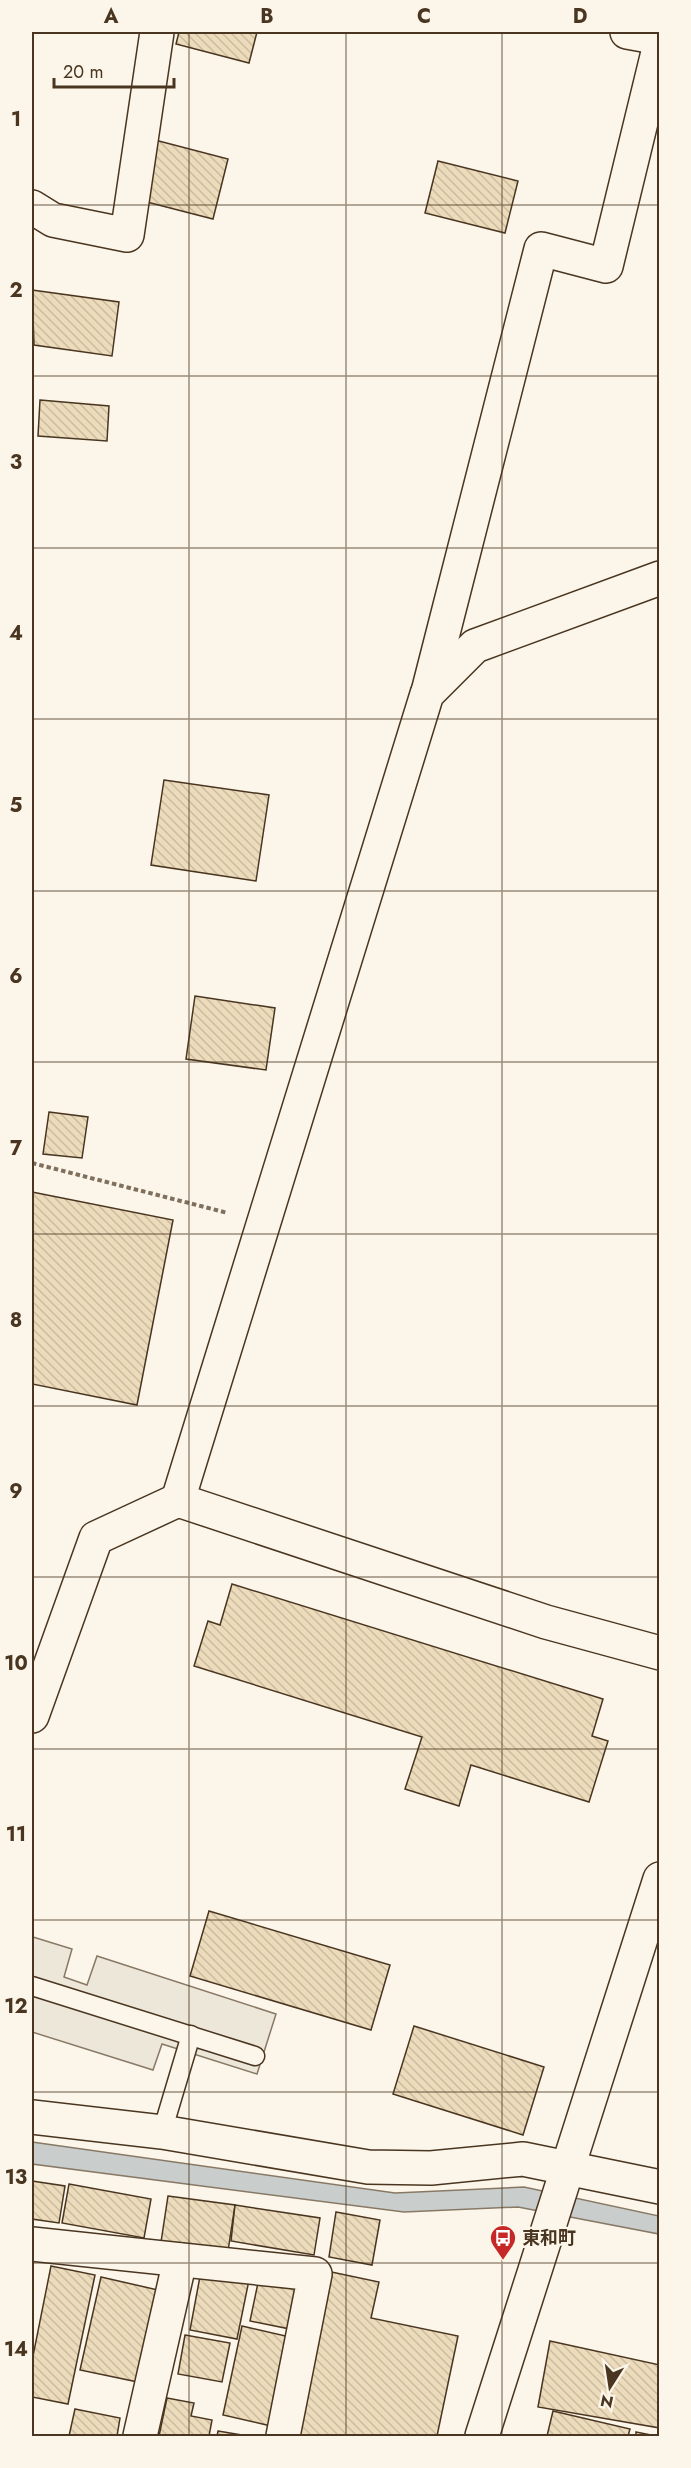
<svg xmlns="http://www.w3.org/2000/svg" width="691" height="2468" viewBox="0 0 691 2468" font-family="Jost,'Noto Sans JP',sans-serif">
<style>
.parking{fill:#ede7d9;stroke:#887966;stroke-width:1.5}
.water{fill:#c9cecd;stroke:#887966;stroke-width:1.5}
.building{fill:url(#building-back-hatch);stroke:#4a3520;stroke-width:1.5}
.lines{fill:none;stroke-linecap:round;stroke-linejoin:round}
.lane-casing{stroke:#4a3520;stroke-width:21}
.street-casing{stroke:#4a3520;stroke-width:36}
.secondary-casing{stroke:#4a3520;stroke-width:36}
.path{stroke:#7f6f5c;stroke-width:4;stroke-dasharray:4.5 3;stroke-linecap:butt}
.lane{stroke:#fbf6e9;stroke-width:18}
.street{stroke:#fbf6e9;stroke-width:33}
.secondary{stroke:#fbf6e9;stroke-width:33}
.grid{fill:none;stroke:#4a3520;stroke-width:1.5;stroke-opacity:0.55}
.labels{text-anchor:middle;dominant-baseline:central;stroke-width:4.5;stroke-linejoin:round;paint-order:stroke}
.poi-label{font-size:18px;font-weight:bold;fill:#4a3520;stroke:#fbf6e9;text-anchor:start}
.neatline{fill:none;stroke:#4a3520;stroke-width:2}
.grid-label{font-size:20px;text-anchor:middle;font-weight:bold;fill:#4a3520}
</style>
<defs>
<pattern id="building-back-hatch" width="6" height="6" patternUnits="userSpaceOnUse" patternTransform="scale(1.5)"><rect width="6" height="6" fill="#ecdcbc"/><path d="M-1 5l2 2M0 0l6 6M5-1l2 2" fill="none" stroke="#ccbda1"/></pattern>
</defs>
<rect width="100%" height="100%" fill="#fbf6e9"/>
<polygon class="parking" points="33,1937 72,1949 64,1977 87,1985 97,1956 276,2014 257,2074 162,2044 153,2070 32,2032"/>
<polygon class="water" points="32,2142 395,2193 524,2187 659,2216 659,2234 518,2207 404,2212 32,2164"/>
<g class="building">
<polygon points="179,32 257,32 249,63 176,44"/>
<polygon points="155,140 228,159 213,219 139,200"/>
<polygon points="438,161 518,181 505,233 425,213"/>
<polygon points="32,290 119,302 112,356 34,345"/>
<polygon points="40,400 109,406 107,441 38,436"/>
<polygon points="164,780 269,795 256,881 151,865"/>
<polygon points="195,996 275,1008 266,1070 186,1059"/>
<polygon points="49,1112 88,1117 82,1158 43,1154"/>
<polygon points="32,1192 173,1220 137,1405 32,1384"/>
<polygon points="232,1584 603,1699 592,1736 608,1741 589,1802 471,1765 459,1806 405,1789 422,1737 194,1666 208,1621 220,1625"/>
<polygon points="209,1911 390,1965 371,2030 190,1976"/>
<polygon points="414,2026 544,2067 523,2135 393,2094"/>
<polygon points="32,2181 65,2186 59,2223 32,2219"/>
<polygon points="69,2184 151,2199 144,2238 62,2223"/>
<polygon points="168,2196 235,2205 228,2251 161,2242"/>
<polygon points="235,2205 320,2218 314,2255 231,2241"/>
<polygon points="336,2212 380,2220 372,2265 329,2257"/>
<polygon points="51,2266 95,2275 68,2404 32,2397 32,2361"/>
<polygon points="322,2270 379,2282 371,2318 458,2336 437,2436 289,2436"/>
<polygon points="201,2271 249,2280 237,2339 190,2330"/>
<polygon points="101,2277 158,2290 138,2382 80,2370"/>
<polygon points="259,2278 299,2287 290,2329 250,2321"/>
<polygon points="242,2326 290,2337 271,2426 223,2415"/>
<polygon points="185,2335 230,2343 222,2382 178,2374"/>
<polygon points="550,2341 660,2365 660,2428 538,2407"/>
<polygon points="167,2398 194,2403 191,2416 212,2420 209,2436 159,2436"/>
<polygon points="75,2409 120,2418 117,2436 69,2436"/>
<polygon points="553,2411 630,2429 628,2436 547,2436"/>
<polygon points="218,2431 248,2436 217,2436"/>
<polygon points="636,2432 656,2436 636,2436"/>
</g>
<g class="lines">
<g class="lane-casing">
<g id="lane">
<polyline points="32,1986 255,2056"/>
<polyline points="162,2132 191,2035"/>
</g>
</g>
<g class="street-casing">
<g id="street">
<polyline points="627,32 660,38"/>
<polyline points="32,207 53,220 127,235 157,32"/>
<polyline points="428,692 541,249 606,266 660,44"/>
<polyline points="178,1500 427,694 475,646 660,578"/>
<polyline points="32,1716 96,1538 178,1500 546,1622 660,1653"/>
<polyline points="32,2117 162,2132 368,2167 431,2168 523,2159 660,2187"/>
<polyline points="32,2244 315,2274 283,2436"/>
<polyline points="140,2436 180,2260"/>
</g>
</g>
<g class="secondary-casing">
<polyline id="secondary" points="482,2436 660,1879"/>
</g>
<polyline class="path" points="32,1163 228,1213"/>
<use href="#lane" class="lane"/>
<use href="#street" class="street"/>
<use href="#secondary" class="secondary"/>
</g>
<path class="grid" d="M189 32V2436M346 32V2436M502 32V2436M32 205H660M32 376H660M32 548H660M32 719H660M32 891H660M32 1062H660M32 1234H660M32 1406H660M32 1577H660M32 1749H660M32 1920H660M32 2092H660M32 2263H660"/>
<defs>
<g id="bus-pin" transform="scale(1.35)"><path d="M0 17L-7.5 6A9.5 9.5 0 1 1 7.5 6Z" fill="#c62828" stroke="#fbf6e9"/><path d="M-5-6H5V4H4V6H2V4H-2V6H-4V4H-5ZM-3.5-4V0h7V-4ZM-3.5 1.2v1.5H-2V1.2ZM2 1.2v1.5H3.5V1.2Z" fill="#fff"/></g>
</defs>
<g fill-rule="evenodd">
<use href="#bus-pin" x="503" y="2238"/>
</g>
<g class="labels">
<g class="poi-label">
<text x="522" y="2238">東和町</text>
</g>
</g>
<rect width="691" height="2468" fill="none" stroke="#fbf6e9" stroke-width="66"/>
<g transform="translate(610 2387) rotate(192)" stroke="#fbf6e9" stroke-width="4.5" paint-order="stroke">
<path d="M0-4.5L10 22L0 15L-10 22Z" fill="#4a3520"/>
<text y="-9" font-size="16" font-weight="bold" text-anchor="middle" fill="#4a3520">N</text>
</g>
<path d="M54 78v9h120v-9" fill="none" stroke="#4a3520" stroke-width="3"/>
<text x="63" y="78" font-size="18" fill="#4a3520" stroke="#fbf6e9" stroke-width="4.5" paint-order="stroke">20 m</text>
<rect x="33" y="33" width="625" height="2402" class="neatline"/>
<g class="grid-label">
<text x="111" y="23">A</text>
<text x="267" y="23">B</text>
<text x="424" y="23">C</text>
<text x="580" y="23">D</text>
<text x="16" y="126">1</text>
<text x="16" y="297">2</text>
<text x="16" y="469">3</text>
<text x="16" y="640">4</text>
<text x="16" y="812">5</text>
<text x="16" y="983">6</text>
<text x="16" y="1155">7</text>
<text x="16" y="1327">8</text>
<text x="16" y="1498">9</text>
<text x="16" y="1670">10</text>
<text x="16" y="1841">11</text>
<text x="16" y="2013">12</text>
<text x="16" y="2184">13</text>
<text x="16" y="2356">14</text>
</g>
</svg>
